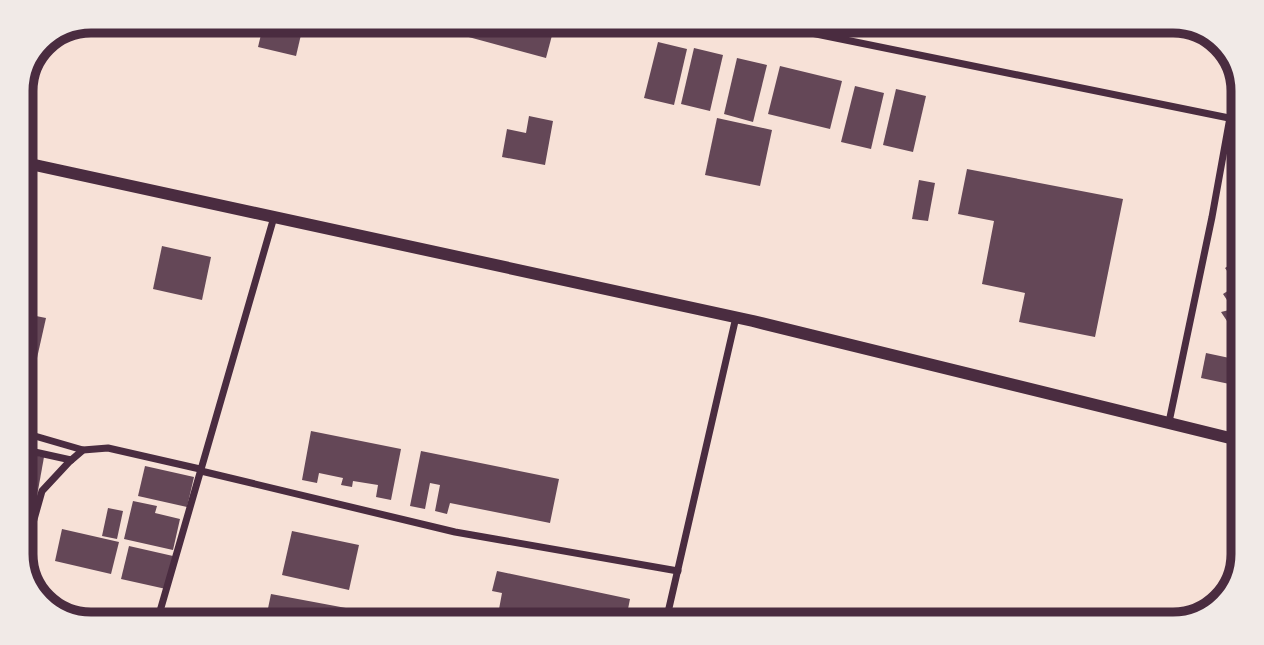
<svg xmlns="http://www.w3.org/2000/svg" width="1264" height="645" viewBox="0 0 1264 645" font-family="Figtree,sans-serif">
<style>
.building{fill:#644757}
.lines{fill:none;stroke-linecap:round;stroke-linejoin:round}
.minor{stroke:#4a2c40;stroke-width:7}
.tertiary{stroke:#4a2c40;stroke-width:12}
.rim{fill:none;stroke:#4a2c40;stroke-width:9}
</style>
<rect width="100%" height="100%" fill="#f7e1d7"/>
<g class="building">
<polygon points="264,22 304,22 296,56 258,47"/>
<polygon points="417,23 555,24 546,58"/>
<polygon points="658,42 687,49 674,105 644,98"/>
<polygon points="694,48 723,55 710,111 681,104"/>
<polygon points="737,58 767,65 753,122 724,114"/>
<polygon points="780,66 842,81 830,129 768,114"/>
<polygon points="855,86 884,93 871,149 841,142"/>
<polygon points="896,89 926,96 913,152 883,145"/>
<polygon points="529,116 553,121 545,165 502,157 507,129 526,133"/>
<polygon points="717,118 772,130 760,186 705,175"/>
<polygon points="967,169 1123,199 1095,337 1019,322 1025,293 982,284 994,221 958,214"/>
<polygon points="919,180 935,183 928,221 912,219"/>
<polygon points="162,246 211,257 202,300 153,289"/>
<polygon points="1240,258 1239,339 1221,312 1233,309 1223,294 1237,285 1225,268"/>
<polygon points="21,313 46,318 37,358 21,355"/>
<polygon points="1206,353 1239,360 1239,386 1201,378"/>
<polygon points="21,358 29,360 22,390 21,390"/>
<polygon points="311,431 401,449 391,500 376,497 378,485 353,481 352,487 341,485 343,478 319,473 317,483 302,480"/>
<polygon points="421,451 559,479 550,523 450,503 447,514 435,511 440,485 430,483 425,509 410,506"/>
<polygon points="21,453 44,457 37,496 21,493"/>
<polygon points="145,466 194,477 187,507 138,496"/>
<polygon points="133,501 157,506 155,513 180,519 173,550 124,539"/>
<polygon points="108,508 123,511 117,539 102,536"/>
<polygon points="62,529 119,542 111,574 55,561"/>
<polygon points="292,531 359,545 349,590 282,575"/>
<polygon points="129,546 173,556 166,589 121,579"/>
<polygon points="497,571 630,599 626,619 618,618 618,620 497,620 502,593 492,591"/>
<polygon points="271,594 346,608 344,619 266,618"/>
</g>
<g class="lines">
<g class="minor">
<polyline points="772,25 1229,118"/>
<polyline points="1169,422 1212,217 1238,73"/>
<polyline points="21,432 83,450"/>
<polyline points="21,449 71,460"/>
<polyline points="22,562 42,491 69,462 83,450 108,448 200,469 201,471 455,532 678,571"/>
<polyline points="55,612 74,617"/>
<polyline points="158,618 274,217"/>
<polyline points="666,621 736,317"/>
</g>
<polyline class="tertiary" points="21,162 753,321 1238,440"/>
</g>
<path d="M0 0H1264V645H0ZM91 33H1173A58 58 0 0 1 1231 91V554A58 58 0 0 1 1173 612H91A58 58 0 0 1 33 554V91A58 58 0 0 1 91 33Z" fill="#f1eae7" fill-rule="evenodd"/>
<path class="rim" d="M91 33H1173A58 58 0 0 1 1231 91V554A58 58 0 0 1 1173 612H91A58 58 0 0 1 33 554V91A58 58 0 0 1 91 33Z"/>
</svg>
